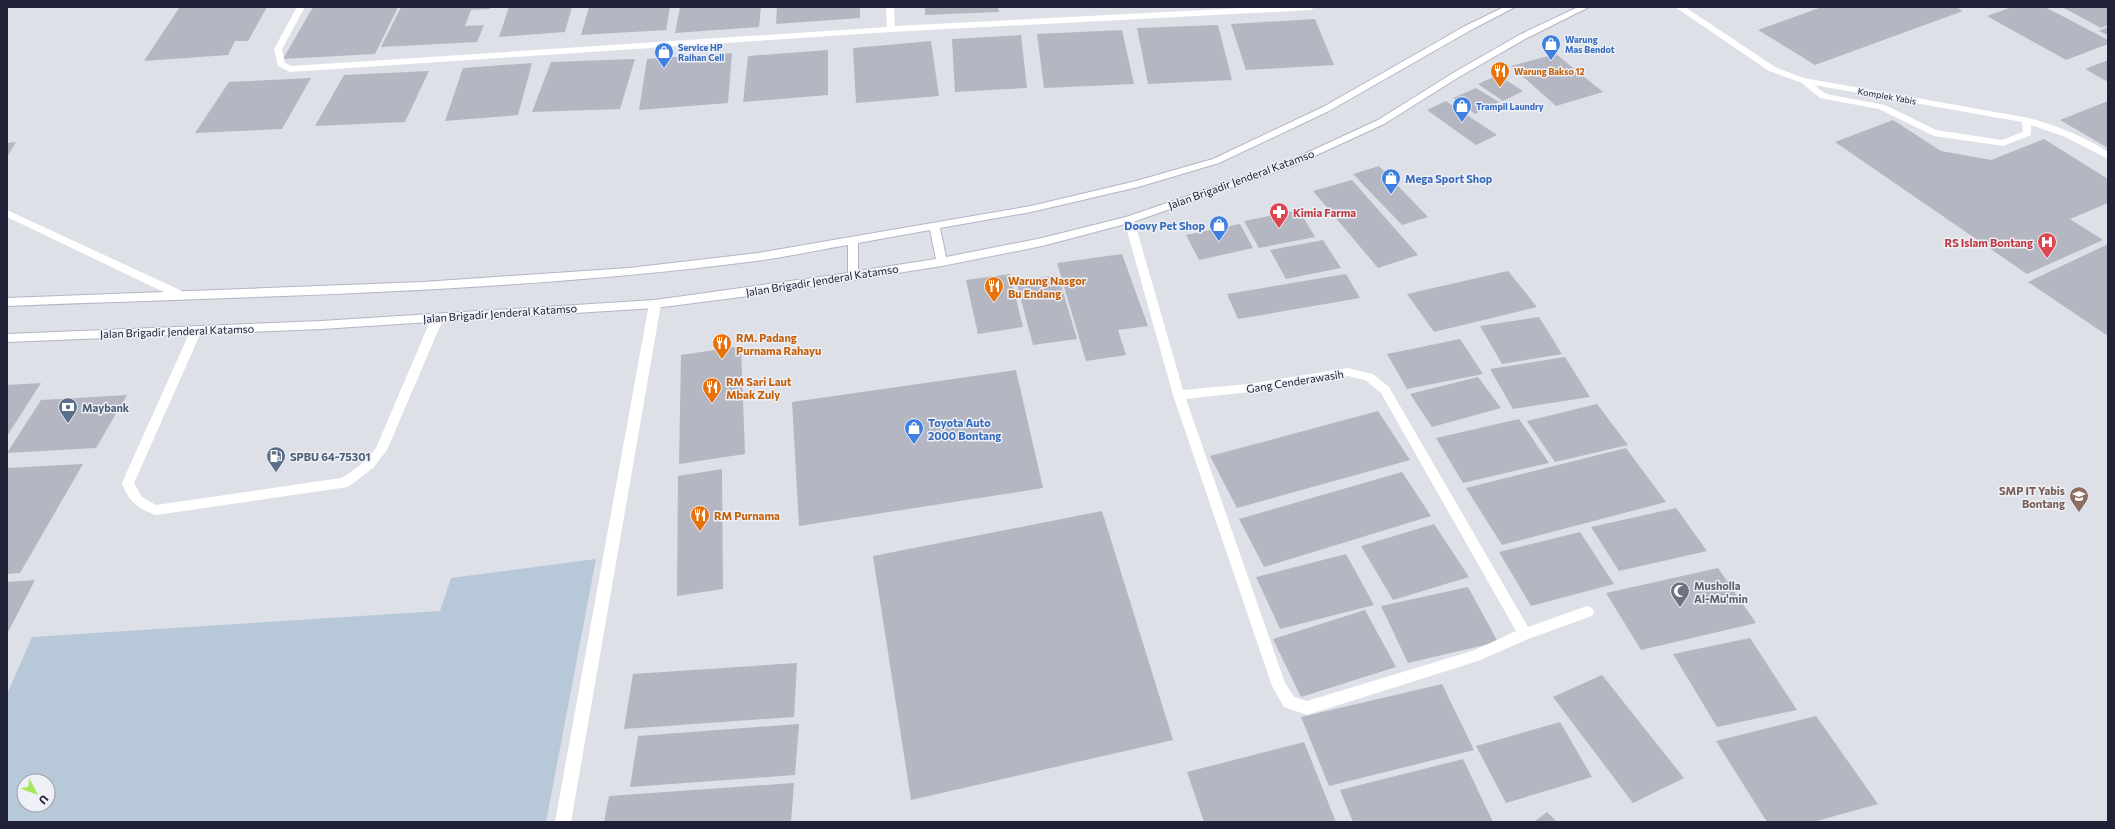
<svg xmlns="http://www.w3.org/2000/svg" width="2115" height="829" viewBox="0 0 2115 829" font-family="Commissioner,sans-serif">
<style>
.green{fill:#b7c8d9;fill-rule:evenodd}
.building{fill:#b4b6c2}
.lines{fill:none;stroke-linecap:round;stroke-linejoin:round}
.secondary-casing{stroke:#b2b5c7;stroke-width:2}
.lane{fill:#fff;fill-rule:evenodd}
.street{fill:#fff;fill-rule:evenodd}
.secondary{fill:#fff;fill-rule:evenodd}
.labels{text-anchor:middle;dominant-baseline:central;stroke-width:3;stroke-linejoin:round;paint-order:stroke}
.far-shop-label{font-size:9px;font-weight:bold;fill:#366cbe;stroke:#eef0f6;text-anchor:start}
.far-food-label{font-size:9px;font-weight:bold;fill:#c56008;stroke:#eef0f6;text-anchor:start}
.far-street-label{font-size:9px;fill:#202137;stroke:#eef0f6}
.shop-label{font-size:11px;font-weight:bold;fill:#366cbe;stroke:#eef0f6;text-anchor:start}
.street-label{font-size:11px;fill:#202137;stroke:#eef0f6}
.health-label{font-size:11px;font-weight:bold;fill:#be3a42;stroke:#eef0f6;text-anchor:start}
.food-label{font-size:11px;font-weight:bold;fill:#c56008;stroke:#eef0f6;text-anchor:start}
.service-label{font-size:11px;font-weight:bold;fill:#4e5e75;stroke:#eef0f6;text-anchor:start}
.education-label{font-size:11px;font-weight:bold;fill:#785e54;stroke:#eef0f6;text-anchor:end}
.worship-label{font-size:11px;font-weight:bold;fill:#5b616d;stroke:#eef0f6;text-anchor:start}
</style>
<rect width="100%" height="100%" fill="#dee0e8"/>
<path class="green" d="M596 559 546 822H7V694L32 637 440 611 451 578ZM24 781H48V805H24Z"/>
<g class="building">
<polygon points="201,7 267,7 248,41 235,41 228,55 144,61 179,8"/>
<polygon points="313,7 398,7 375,54 283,59"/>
<polygon points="401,7 490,7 490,9 471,10 465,26 484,25 477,42 381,47"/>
<polygon points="509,7 572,7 565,32 499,37"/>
<polygon points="589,7 670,7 666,30 581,35"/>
<polygon points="680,7 761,7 759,27 675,33"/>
<polygon points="777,7 860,7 860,18 776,24"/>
<polygon points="925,7 998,7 999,12 925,15"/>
<polygon points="1822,7 1956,7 1963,11 1815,65 1758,30"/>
<polygon points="2012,7 2045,7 2108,40 2108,44 2066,60 1987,16"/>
<polygon points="2062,7 2108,7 2108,25 2101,28"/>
<polygon points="1315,19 1334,65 1246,70 1231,24"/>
<polygon points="1218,25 1232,80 1148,84 1137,28"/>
<polygon points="2108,27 2108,35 2099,31"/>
<polygon points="1122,30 1134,84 1044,88 1037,34"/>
<polygon points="1021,35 1027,88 955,92 952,39"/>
<polygon points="931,41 939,96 856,103 853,48"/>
<polygon points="828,50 828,95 743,102 748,56"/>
<polygon points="732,53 728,103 639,110 647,59"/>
<polygon points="1556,54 1603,92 1556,106 1511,66"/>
<polygon points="635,59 620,109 532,112 551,62"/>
<polygon points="2108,60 2108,82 2085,69"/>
<polygon points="532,63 518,115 445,121 463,68"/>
<polygon points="429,71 405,122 315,126 344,75"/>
<polygon points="1498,75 1523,91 1503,101 1478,84"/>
<polygon points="311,78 282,129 195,133 229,82"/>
<polygon points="1476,88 1499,102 1475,114 1453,98"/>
<polygon points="1446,101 1497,135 1476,145 1427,110"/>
<polygon points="2108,101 2108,148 2060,120"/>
<polygon points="1893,120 1941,151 1991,160 2044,139 2108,179 2108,203 2070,219 2103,240 2027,274 1835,142"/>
<polygon points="16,142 7,157 7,143"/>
<polygon points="1379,166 1428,217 1402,225 1353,174"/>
<polygon points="1352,180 1418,255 1378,268 1313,191"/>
<polygon points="1299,210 1315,237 1259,248 1244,221"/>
<polygon points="1240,224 1253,248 1199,260 1186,235"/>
<polygon points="1323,240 1341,268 1286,279 1270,250"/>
<polygon points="2108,244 2108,336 2028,282"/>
<polygon points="1122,254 1148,326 1118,330 1126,355 1086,361 1057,263"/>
<polygon points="1508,271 1537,307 1434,332 1407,294"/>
<polygon points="1010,274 1023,327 978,334 966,280"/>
<polygon points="1346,274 1360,298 1238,319 1227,294"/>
<polygon points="1058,275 1077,339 1033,345 1016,281"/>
<polygon points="1539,317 1562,354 1502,364 1480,326"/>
<polygon points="1460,339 1483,374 1407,389 1387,354"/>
<polygon points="741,346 745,454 679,464 681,355"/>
<polygon points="1565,357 1590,397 1513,409 1490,369"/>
<polygon points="1016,370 1043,488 799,526 792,402"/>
<polygon points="1478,377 1501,408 1432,427 1410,394"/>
<polygon points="41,383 7,436 7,385"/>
<polygon points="127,395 96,448 7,453 41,400"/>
<polygon points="1597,404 1628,445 1555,462 1527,421"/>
<polygon points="1378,411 1410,460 1237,508 1210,456"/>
<polygon points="1519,419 1549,463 1463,483 1436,438"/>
<polygon points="1626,448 1666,502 1502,545 1466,488"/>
<polygon points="83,464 20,573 7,574 7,468"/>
<polygon points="722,469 723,589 677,596 678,476"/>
<polygon points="1402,472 1431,516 1264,567 1239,519"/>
<polygon points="1676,508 1707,551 1619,571 1591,527"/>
<polygon points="1102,511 1173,740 911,800 873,556"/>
<polygon points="1434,524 1469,577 1393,600 1361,546"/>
<polygon points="1580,532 1614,584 1531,606 1499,552"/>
<polygon points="1346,554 1374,605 1280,629 1256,577"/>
<polygon points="1718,568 1756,623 1641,650 1606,593"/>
<polygon points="35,580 7,634 7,582"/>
<polygon points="1468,587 1498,642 1408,663 1381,606"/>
<polygon points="1365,610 1396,667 1301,697 1273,639"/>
<polygon points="1750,638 1797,710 1717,727 1673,654"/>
<polygon points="797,663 794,717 624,729 633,674"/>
<polygon points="1602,675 1684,778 1633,803 1553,697"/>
<polygon points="1442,684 1474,750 1329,786 1301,717"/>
<polygon points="1816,716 1878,804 1813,822 1767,822 1716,741"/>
<polygon points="1560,722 1592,777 1506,803 1476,746"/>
<polygon points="799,724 795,775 630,787 638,736"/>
<polygon points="1304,742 1336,822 1204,822 1187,772"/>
<polygon points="1463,759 1493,822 1353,822 1340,790"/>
<polygon points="794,783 791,822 604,822 609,796"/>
<polygon points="1547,812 1557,822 1534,822"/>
</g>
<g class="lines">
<g class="secondary-casing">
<path id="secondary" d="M1504 7H1515L1471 30 1329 111 1219 163 1138 187 1031 212 940 228 946 257 1042 238 1126 217 1287 162 1378 120 1453 73 1521 34 1578 7H1589L1527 38 1459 77 1384 124 1293 166 1133 222 1042 246 942 266 764 294 655 308 321 329 7 342V334L321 321 655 300 848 273V245C817 250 787 257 756 261 508 293 257 296 7 306V298L423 282 629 268 758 253 1031 206 1136 181 1213 159 1323 107 1465 26ZM930 230 936 259 858 271V243Z"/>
</g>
<g class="lane">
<path d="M1675 7H1685L1775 67 1804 78 2029 118C2057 126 2083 136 2108 152V159L2065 137 2031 125V135L2003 146 1934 136 1879 109 1820 98 1802 83 1769 71ZM1814 85 2022 122 2023 132 2002 140 1936 130 1885 105 1826 94Z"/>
<polygon points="7,210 182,291 183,294 178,298 174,297 7,217"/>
<path d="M438 313 444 317 387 450 373 468 348 487 156 515C138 509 128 501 122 483L192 327H200L202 330 134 483 142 497 156 505 341 478C355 470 367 461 376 448L432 317Z"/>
</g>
<g class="street">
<polygon points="297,7 305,7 282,49 285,63 292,66 887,27 886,7 894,7 895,26 1262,7 1315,7 1311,10 891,32 290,72 278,66 274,49"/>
<path d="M1129 217 1134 220 1183 390 1249 384 1348 368 1373 374 1389 387 1528 627 1587 606 1592 608 1594 612 1592 616 1528 639 1478 661 1307 715 1284 707 1272 686 1173 395 1124 220ZM1348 376 1365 380 1381 393 1516 631 1475 650 1307 701 1294 697 1285 683 1186 399 1249 392Z"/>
<polygon points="655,300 661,304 571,822 555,822 649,304"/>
</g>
<use href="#secondary" class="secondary"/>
</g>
<defs>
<g id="shop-pin" transform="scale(1)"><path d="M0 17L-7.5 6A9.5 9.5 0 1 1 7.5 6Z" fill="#3f7fe0" stroke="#eef0f6"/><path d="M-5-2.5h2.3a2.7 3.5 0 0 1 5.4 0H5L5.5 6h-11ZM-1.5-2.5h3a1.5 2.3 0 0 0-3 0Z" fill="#fff"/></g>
<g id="restaurant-pin" transform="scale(1)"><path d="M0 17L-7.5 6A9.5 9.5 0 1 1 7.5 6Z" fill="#e8710a" stroke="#eef0f6"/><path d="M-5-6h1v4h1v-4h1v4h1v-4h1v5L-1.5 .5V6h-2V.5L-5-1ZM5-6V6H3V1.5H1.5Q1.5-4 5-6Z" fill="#fff"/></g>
<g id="pharmacy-pin" transform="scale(1)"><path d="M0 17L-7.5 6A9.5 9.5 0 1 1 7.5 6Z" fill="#e0444e" stroke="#eef0f6"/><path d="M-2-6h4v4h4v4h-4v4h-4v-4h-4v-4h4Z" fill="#fff"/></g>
<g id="hospital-pin" transform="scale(1)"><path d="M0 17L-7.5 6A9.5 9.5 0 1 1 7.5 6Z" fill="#e0444e" stroke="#eef0f6"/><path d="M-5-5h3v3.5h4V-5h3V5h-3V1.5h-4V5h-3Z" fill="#fff"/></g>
<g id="bank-pin" transform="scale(1)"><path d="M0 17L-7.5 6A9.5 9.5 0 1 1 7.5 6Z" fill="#5c6f8a" stroke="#eef0f6"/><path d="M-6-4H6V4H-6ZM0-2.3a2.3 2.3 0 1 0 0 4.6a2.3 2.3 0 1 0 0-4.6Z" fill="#fff"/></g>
<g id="fuel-pin" transform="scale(1)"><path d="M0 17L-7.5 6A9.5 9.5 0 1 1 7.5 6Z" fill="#5c6f8a" stroke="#eef0f6"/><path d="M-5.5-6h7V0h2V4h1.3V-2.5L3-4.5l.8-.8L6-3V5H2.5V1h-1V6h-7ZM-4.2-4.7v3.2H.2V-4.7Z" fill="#fff"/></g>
<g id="school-pin" transform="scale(1)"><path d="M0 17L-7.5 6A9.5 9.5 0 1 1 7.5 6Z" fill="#8d6e63" stroke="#eef0f6"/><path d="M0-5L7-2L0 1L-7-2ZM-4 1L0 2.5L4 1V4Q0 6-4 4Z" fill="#fff"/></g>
<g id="mosque-pin" transform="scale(1)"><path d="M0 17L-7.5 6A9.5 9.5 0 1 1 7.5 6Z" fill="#6b7280" stroke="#eef0f6"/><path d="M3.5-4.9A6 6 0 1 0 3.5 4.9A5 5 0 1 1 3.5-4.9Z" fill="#fff"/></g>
</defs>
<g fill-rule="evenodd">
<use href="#shop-pin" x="1551" y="44"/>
<use href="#shop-pin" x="664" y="52"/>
<use href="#restaurant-pin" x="1500" y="71"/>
<use href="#shop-pin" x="1462" y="106"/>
<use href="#shop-pin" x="1391" y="178"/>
<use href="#pharmacy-pin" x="1279" y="212"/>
<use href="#shop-pin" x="1219" y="225"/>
<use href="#hospital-pin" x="2047" y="242"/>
<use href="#restaurant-pin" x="994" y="286"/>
<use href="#restaurant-pin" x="722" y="343"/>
<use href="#restaurant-pin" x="712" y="387"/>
<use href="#bank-pin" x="68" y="407"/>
<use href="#shop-pin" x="914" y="428"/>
<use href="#fuel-pin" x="276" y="456"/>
<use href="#school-pin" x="2079" y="496"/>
<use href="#restaurant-pin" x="700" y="515"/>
<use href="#mosque-pin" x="1680" y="591"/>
</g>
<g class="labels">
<g class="far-shop-label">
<text x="1565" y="39">Warung<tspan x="1565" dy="10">Mas Bendot</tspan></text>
<text x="678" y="47">Service HP<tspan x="678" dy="10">Raihan Cell</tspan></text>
<text x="1476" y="106">Trampil Laundry</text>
</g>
<g class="far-food-label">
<text x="1514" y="71">Warung Bakso 12</text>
</g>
<g class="far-street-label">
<text transform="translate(1887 96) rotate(10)">Komplek Yabis</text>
</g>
<g class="shop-label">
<text x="1405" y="178">Mega Sport Shop</text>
<text x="1205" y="225" text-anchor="end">Doovy Pet Shop</text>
<text x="928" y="422">Toyota Auto<tspan x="928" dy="13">2000 Bontang</tspan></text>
</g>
<g class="street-label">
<text transform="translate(1241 179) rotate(-20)">Jalan Brigadir Jenderal Katamso</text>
<text transform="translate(822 280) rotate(-9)">Jalan Brigadir Jenderal Katamso</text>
<text transform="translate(500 313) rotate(-4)">Jalan Brigadir Jenderal Katamso</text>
<text transform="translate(177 331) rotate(-2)">Jalan Brigadir Jenderal Katamso</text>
<text transform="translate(1295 381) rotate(-9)">Gang Cenderawasih</text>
</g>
<g class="health-label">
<text x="1293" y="212">Kimia Farma</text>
<text x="2033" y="242" text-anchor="end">RS Islam Bontang</text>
</g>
<g class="food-label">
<text x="1008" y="280">Warung Nasgor<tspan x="1008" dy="13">Bu Endang</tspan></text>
<text x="736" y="337">RM. Padang<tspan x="736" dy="13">Purnama Rahayu</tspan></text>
<text x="726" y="381">RM Sari Laut<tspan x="726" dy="13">Mbak Zuly</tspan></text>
<text x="714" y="515">RM Purnama</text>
</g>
<g class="service-label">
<text x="82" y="407">Maybank</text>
<text x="290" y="456">SPBU 64-75301</text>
</g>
<g class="education-label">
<text x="2065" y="490">SMP IT Yabis<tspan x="2065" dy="13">Bontang</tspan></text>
</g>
<g class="worship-label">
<text x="1694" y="585">Musholla<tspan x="1694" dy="13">Al-Mu'min</tspan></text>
</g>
</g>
<rect width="2115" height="829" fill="none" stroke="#202137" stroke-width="16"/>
<g transform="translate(36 793) rotate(131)"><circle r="19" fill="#eef0f6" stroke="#9c9daa"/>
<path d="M0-3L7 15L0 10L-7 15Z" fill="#a5e95b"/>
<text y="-6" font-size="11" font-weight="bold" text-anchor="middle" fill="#202137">U</text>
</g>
</svg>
